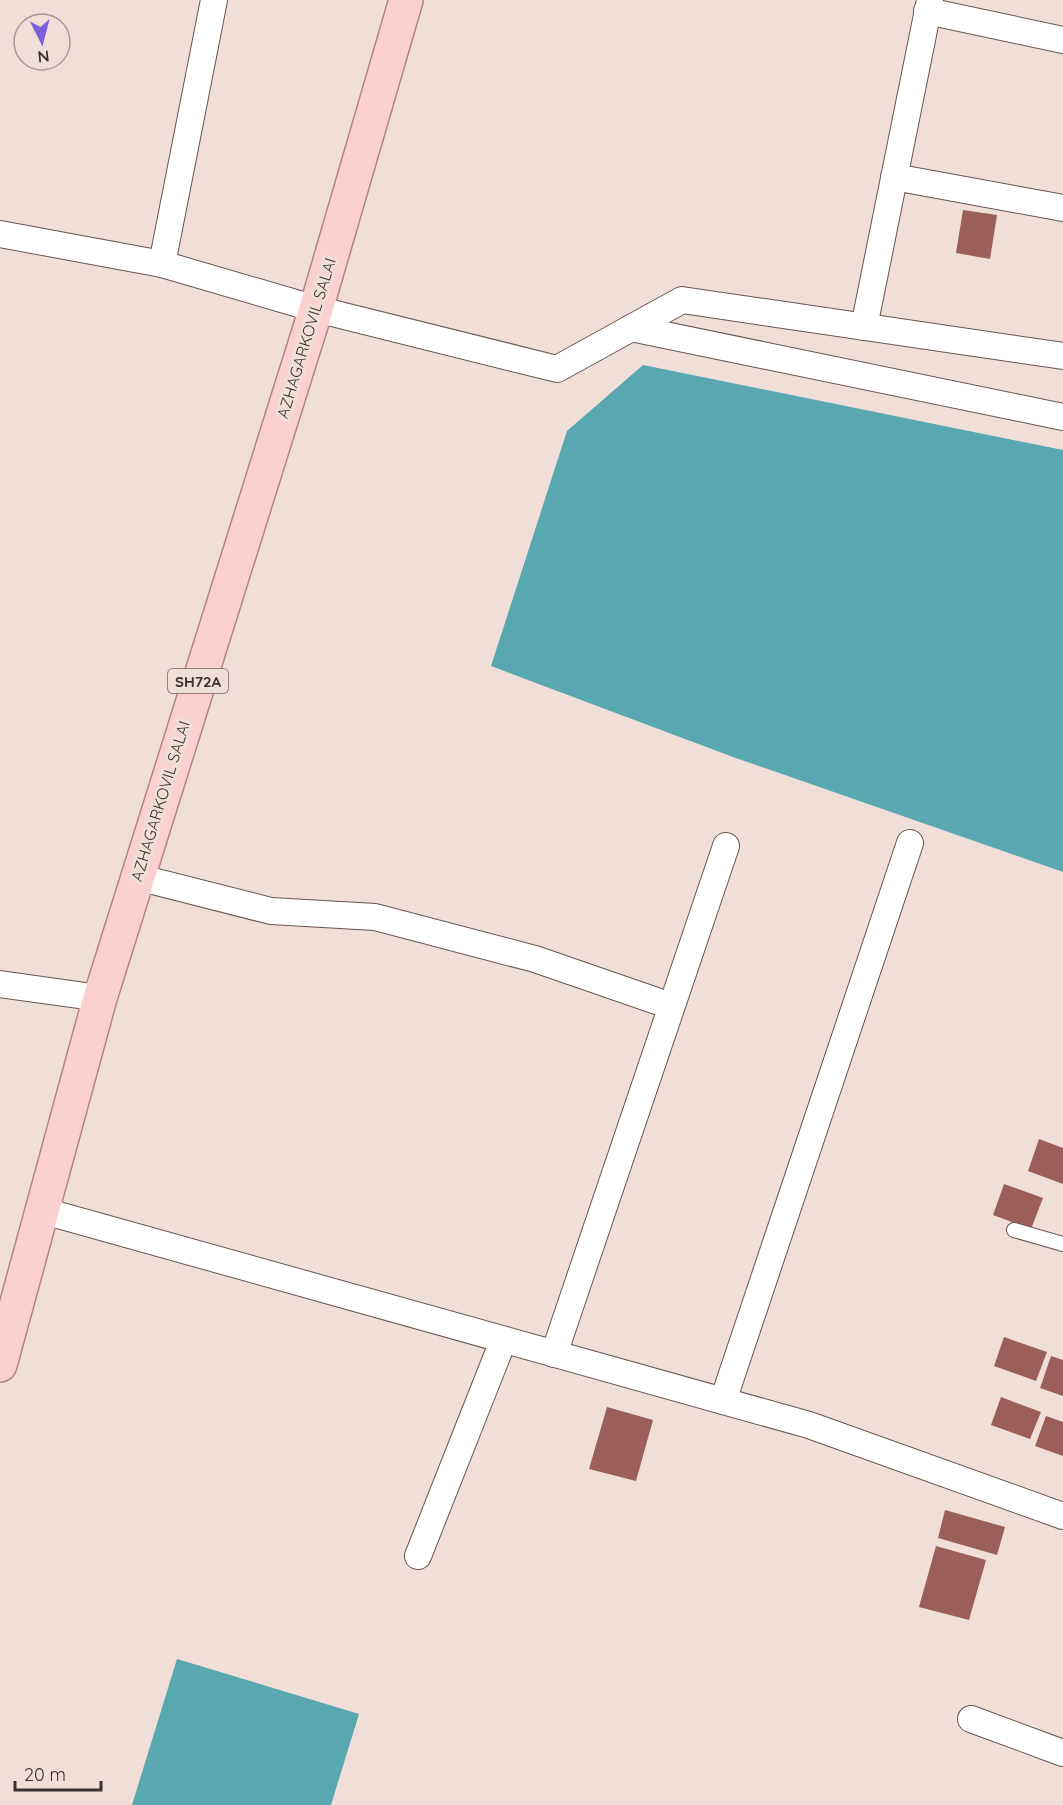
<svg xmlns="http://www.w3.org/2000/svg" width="1063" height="1805" viewBox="0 0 1063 1805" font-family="Quicksand,sans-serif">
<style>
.water{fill:#58a7b1}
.building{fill:#9b5f5a}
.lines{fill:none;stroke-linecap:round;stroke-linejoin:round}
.lane-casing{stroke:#655651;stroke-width:16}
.street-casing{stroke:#655651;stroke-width:28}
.primary-casing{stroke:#b58484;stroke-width:36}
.lane{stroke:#fff;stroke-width:14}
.street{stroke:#fff;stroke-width:26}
.primary{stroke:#fbd0d1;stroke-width:33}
.labels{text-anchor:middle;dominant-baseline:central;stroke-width:6;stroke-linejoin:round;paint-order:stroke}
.shield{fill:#f0ded8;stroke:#6f6562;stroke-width:1.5}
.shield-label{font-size:15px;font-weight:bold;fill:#38312f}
.street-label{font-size:16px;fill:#38312f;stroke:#f0ded8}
</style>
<rect width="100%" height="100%" fill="#f0ded8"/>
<g class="water">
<polygon points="643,365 1063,450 1063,872 733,757 491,666 567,431"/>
<polygon points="177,1659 359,1714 331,1805 132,1805"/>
</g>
<g class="building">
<polygon points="963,210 997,215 990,259 956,253"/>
<polygon points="1039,1139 1063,1148 1063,1184 1028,1171"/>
<polygon points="1004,1184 1043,1198 1031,1229 993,1215"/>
<polygon points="1004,1337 1047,1352 1036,1381 994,1366"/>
<polygon points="1051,1356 1063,1360 1063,1396 1040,1388"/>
<polygon points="1001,1397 1041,1412 1030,1439 991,1425"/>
<polygon points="607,1407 653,1420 636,1481 589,1469"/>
<polygon points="1046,1416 1063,1422 1063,1456 1035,1446"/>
<polygon points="945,1510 1005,1527 997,1555 938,1538"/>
<polygon points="936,1546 986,1560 969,1620 919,1607"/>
</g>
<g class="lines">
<g class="lane-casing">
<polyline id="lane" points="1014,1230 1063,1244"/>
</g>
<g class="street-casing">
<g id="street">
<polyline points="927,11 1063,40"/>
<polyline points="894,177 1063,208"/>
<polyline points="0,234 162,264 316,309 557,369 682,300 1063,356"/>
<polyline points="162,264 214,0"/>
<polyline points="864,327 930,0"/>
<polyline points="631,328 1063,417"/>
<polyline points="137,877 271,911 375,917 535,959 671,1006"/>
<polyline points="0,984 100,998"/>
<polyline points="44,1211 809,1425 1063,1516"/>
<polyline points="554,1354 726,846"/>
<polyline points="723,1401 910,843"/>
<polyline points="418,1556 503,1341"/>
<polyline points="971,1719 1063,1753"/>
</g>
</g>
<g class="primary-casing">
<polyline id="primary" points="0,1365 100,998 316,309 406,0"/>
</g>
<use href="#lane" class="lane"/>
<use href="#street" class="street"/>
<use href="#primary" class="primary"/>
</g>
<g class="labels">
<rect class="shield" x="168" y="669" width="60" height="24" rx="4.5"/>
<g class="shield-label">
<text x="198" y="681">SH72A</text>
</g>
<g class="street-label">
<text transform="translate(306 338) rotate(-73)">AZHAGARKOVIL SALAI</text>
<text transform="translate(160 801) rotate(-73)">AZHAGARKOVIL SALAI</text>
</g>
</g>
<g transform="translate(42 42) rotate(174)"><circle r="28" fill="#f0ded8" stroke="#a69994" stroke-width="1.5"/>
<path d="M0-4.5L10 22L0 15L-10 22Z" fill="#7a61db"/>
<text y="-9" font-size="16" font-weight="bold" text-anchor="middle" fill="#38312f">N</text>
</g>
<path d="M15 1781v9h86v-9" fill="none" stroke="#38312f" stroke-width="3"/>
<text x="24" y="1781" font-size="18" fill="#38312f" stroke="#f0ded8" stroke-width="4.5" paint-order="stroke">20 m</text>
</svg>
